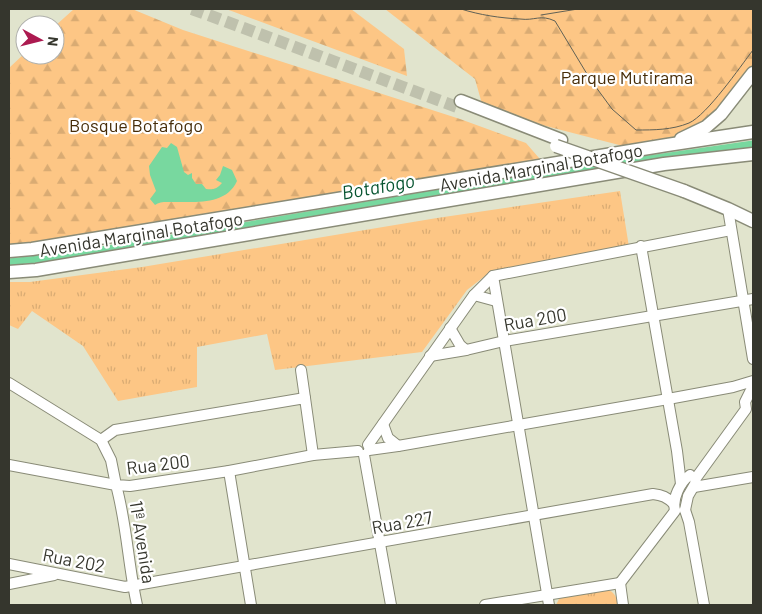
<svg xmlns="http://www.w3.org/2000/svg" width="762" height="614" viewBox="0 0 762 614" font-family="Barlow,sans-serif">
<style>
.grass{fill:url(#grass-tufts)}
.forest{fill:url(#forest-firs)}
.water{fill:#78d89f}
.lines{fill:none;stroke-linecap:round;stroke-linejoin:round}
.canal{stroke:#78d89f;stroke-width:7}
.major-tunnel{stroke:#bfc1ad;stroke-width:12;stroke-dasharray:12 6;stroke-linecap:butt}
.minor-casing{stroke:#898b77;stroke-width:12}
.major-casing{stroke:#898b77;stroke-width:15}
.minor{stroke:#fff;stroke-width:10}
.major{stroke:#fff;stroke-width:12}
.tram{stroke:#606155;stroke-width:1}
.major-bridge-casing{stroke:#898b77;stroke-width:15;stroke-linecap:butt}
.major-bridge{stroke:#fff;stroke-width:12}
.labels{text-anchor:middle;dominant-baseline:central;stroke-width:4.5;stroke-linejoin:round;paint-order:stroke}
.park-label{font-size:18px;fill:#462c08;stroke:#fff}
.street-label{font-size:18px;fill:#35362d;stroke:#fff}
.water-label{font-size:19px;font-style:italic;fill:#065430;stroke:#fff}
</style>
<defs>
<pattern id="grass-tufts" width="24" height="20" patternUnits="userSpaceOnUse" patternTransform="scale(1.25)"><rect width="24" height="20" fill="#fdc685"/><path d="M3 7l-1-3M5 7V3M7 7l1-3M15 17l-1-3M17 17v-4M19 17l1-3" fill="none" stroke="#d9ab73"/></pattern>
<pattern id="forest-firs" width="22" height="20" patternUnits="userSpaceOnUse" patternTransform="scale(1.25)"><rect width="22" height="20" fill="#fdc685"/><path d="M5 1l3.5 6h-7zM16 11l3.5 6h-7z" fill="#d9ab73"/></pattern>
</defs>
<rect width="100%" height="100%" fill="#e1e4cd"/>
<g class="grass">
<polygon points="620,191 629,247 490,272 467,290 422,352 275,370 267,334 197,347 197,387 118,401 83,346 32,311 18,329 9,325 9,282 30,282 142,267 437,218"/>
<path d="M605 589C614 591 617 597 618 605H556L559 599 564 596Z"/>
</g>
<g class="forest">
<polygon points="74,9 132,9 183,30 460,119 526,143 546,166 9,247 9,68 25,53 25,55 55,55 55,26"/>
<polygon points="226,9 351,9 404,49 407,76"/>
<polygon points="385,9 753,9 753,70 706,127 667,145 623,146 538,124 482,104 475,79"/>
</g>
<path class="water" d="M171 143 177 147 184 172 188 175 192 173V178L196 184H202L206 189C213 190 217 189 222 183L216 180 220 175 223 166 232 170 237 181C226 205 197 202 174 202 167 202 160 201 155 205L150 199 156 191 150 175 149 166 162 147 167 148Z"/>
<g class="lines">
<g class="canal">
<polyline points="614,164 753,144"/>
<polyline points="9,262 66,256 603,165"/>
</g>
<polyline class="major-tunnel" points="192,9 457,107"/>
<g class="minor-casing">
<g id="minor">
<polyline points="728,209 753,359"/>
<polyline points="641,246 677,451 681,484"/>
<polyline points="493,276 549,605"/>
<polyline points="474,295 496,301"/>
<polyline points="450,328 460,345 466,350"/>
<polyline points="430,356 466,350 504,341 753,299"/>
<polyline points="301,370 305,398"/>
<polyline points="9,383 101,440 111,460 116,485 130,486 229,471 313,455 358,451"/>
<polyline points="383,424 388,438 398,446"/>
<polyline points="101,440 115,430 305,398 313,455"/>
<polyline points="368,445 474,295 493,276 731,230"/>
<polyline points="369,450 398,446 668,399 733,387 753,381"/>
<polyline points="364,455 391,605"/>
<path d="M9 465 116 485C127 525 128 565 137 605"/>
<polyline points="229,471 251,605"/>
<polyline points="694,487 753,477"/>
<path d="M675 510C672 499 680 482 690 475"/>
<polyline points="685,510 688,496 695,484 696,478 746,409 745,402 753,386"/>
<polyline points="685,510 689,522 704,605"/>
<path d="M9 564 125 587 653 494C662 495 667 497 674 504"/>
<polyline points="620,583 675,511"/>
<polyline points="620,583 623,605"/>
<polyline points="9,584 54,575"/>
<polyline points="485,605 620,583"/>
</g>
</g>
<g class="major-casing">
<g id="major">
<polyline points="461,101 561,140"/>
<polyline points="681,139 706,127 721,114 753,73"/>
<polyline points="684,191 728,209 753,221"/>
<polyline points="9,251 32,249 667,145 753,132"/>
<polyline points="9,272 36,270 664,164 753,154"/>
</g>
</g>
<use href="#minor" class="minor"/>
<use href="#major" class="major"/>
<g class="tram">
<path d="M461 9C480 15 500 18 520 19 535 21 540 14 555 21L590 79 612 109 636 130C654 130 672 130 689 123 707 115 740 67 753 50"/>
<polyline points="541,15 578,9"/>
</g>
<g class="major-bridge-casing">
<polyline id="major-bridge" points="556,146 684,191"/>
</g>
<use href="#major-bridge" class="major-bridge"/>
</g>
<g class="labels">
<g class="park-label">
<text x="627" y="77">Parque Mutirama</text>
<text x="136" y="125">Bosque Botafogo</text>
</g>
<g class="street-label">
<text transform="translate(541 167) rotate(-10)">Avenida Marginal Botafogo</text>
<text transform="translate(141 234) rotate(-9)">Avenida Marginal Botafogo</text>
<text transform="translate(535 319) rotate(-10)">Rua 200</text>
<text transform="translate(158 464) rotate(-7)">Rua 200</text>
<text transform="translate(402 522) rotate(-10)">Rua 227</text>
<text transform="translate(143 542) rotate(81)">11ª Avenida</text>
<text transform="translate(74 560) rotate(11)">Rua 202</text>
</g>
<g class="water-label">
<text transform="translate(378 186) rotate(-10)">Botafogo</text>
</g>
</g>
<rect width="762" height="614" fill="none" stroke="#35362d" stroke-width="20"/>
<g transform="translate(40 40) rotate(97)"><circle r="24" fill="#ffffff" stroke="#aeafab"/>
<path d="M0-4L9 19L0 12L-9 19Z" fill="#ac1a50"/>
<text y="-8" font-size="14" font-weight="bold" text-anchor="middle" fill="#35362d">N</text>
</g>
</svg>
